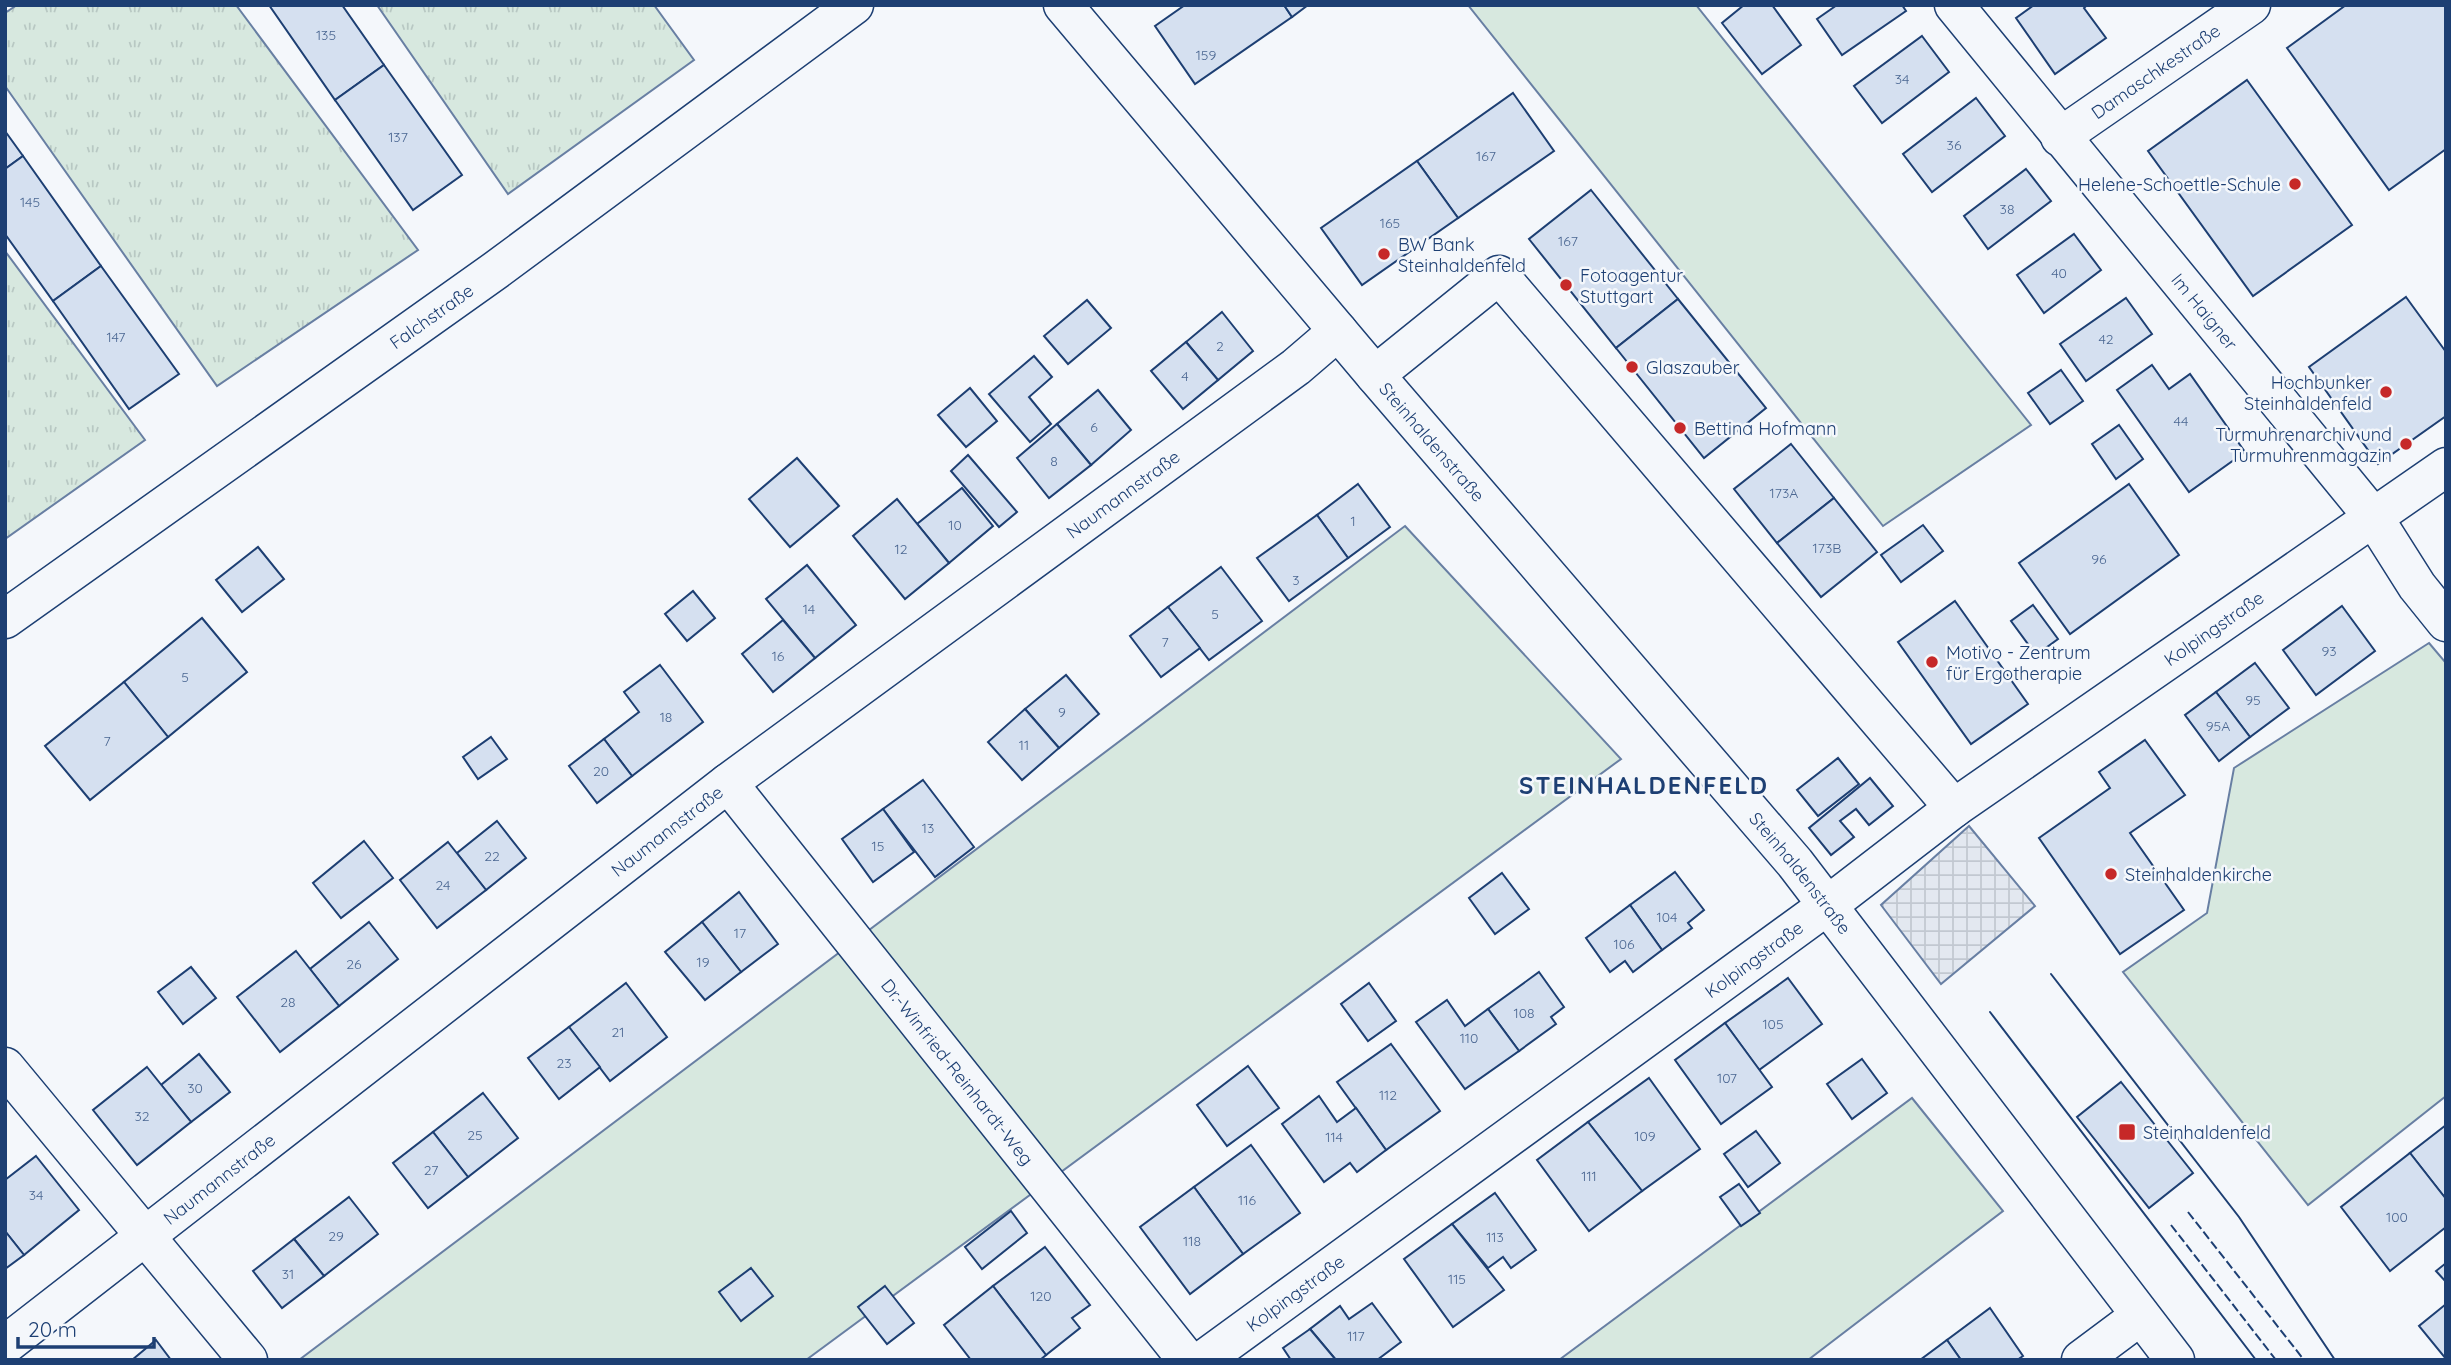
<svg xmlns="http://www.w3.org/2000/svg" width="2451" height="1365" viewBox="0 0 2451 1365" font-family="Quicksand,sans-serif">
<style>
.grass{fill:url(#grass-tufts);stroke:#687fa3;stroke-width:2}
.garden{fill:#d7e8df;stroke:#687fa3;stroke-width:2}
.plaza{fill:url(#plaza-grid);stroke:#687fa3;stroke-width:2}
.building{fill:#d5e0f0;stroke:#1d3f73;stroke-width:2}
.lines{fill:none;stroke-linecap:round;stroke-linejoin:round}
.street-casing{stroke:#1d3f73;stroke-width:41}
.secondary-casing{stroke:#1d3f73;stroke-width:41}
.street{stroke:#f4f7fb;stroke-width:38}
.secondary{stroke:#f4f7fb;stroke-width:38}
.tram{stroke:#1d3f73;stroke-width:2}
.fence{stroke:#1d3f73;stroke-width:2;stroke-dasharray:9 3.5;stroke-linecap:butt}
.poi-dot{fill:#c62828;stroke:#f4f7fb;stroke-width:2.5}
.labels{text-anchor:middle;dominant-baseline:central;stroke-width:5;stroke-linejoin:round;paint-order:stroke}
.number-label{font-size:14px;fill:#4b6792}
.street-label{font-size:18px;fill:#1d3f73;stroke:#f4f7fb}
.poi-label{font-size:18px;fill:#1d3f73;stroke:#f4f7fb;text-anchor:start}
.district-label{font-size:24px;font-weight:bold;letter-spacing:2px;fill:#1d3f73;stroke:#f4f7fb}
</style>
<defs>
<pattern id="grass-tufts" width="24" height="20" patternUnits="userSpaceOnUse" patternTransform="scale(1.75)"><rect width="24" height="20" fill="#d7e8df"/><path d="M3 7l-1-3M5 7V3M7 7l1-3M15 17l-1-3M17 17v-4M19 17l1-3" fill="none" stroke="#b8c8c3"/></pattern>
<pattern id="plaza-grid" width="8" height="8" patternUnits="userSpaceOnUse" patternTransform="scale(1.75)"><rect width="8" height="8" fill="#e3e8f0"/><path d="M0 4h8M4 0v8" fill="none" stroke="#c2c8d1"/></pattern>
</defs>
<rect width="100%" height="100%" fill="#f4f7fb"/>
<g class="grass">
<polygon points="17,5 236,5 418,250 217,386 5,86 5,13"/>
<polygon points="377,5 654,5 694,60 508,194"/>
<polygon points="5,251 145,440 5,539"/>
</g>
<g class="garden">
<polygon points="1468,5 1696,5 2031,425 1883,526"/>
<polygon points="1405,526 1621,759 806,1360 299,1360"/>
<polygon points="2429,643 2446,663 2446,1096 2308,1205 2123,972 2207,913 2234,768"/>
<polygon points="1912,1098 2003,1211 1808,1360 1559,1360"/>
</g>
<polygon class="plaza" points="1969,826 2035,906 1941,984 1881,905"/>
<g class="building">
<polygon points="269,5 342,5 384,65 335,100"/>
<polygon points="1185,5 1284,5 1292,17 1195,84 1155,26"/>
<polygon points="1284,5 1308,5 1292,17"/>
<polygon points="1744,5 1772,5 1801,45 1762,74 1722,23"/>
<polygon points="1837,5 1902,5 1906,11 1842,55 1817,19"/>
<polygon points="2034,5 2087,5 2084,8 2106,38 2055,74 2016,18"/>
<polygon points="2346,5 2446,5 2446,149 2389,190 2287,48"/>
<polygon points="1922,36 1949,72 1882,123 1854,86"/>
<polygon points="384,65 462,175 413,210 335,100"/>
<polygon points="2247,80 2352,225 2253,296 2148,151"/>
<polygon points="1513,93 1554,151 1458,218 1417,161"/>
<polygon points="1976,98 2005,136 1932,192 1903,154"/>
<polygon points="5,131 23,156 5,169"/>
<polygon points="23,156 101,266 53,301 5,234 5,169"/>
<polygon points="1417,161 1458,218 1362,285 1321,228"/>
<polygon points="2026,169 2051,201 1988,249 1964,216"/>
<polygon points="1591,190 1678,299 1616,348 1529,239"/>
<polygon points="2074,234 2101,270 2044,313 2017,275"/>
<polygon points="101,266 179,374 129,409 53,301"/>
<polygon points="2406,297 2446,352 2446,416 2378,464 2309,367"/>
<polygon points="2126,298 2152,334 2086,381 2060,344"/>
<polygon points="1678,299 1766,408 1704,458 1616,348"/>
<polygon points="1087,300 1111,328 1068,364 1044,336"/>
<polygon points="1222,312 1253,351 1218,380 1186,342"/>
<polygon points="1186,342 1218,380 1183,409 1151,371"/>
<polygon points="1034,356 1052,377 1029,397 1051,424 1030,442 989,394"/>
<polygon points="2152,365 2169,389 2190,374 2245,452 2189,492 2117,390"/>
<polygon points="2061,370 2083,401 2050,424 2028,393"/>
<polygon points="970,388 997,421 966,447 938,415"/>
<polygon points="1098,390 1131,430 1091,465 1057,424"/>
<polygon points="1057,424 1091,465 1049,498 1017,458"/>
<polygon points="2119,425 2143,459 2116,479 2092,444"/>
<polygon points="1791,444 1834,498 1777,543 1734,489"/>
<polygon points="968,455 1017,512 999,527 951,471"/>
<polygon points="797,458 839,506 790,547 749,499"/>
<polygon points="1358,484 1390,527 1348,558 1317,515"/>
<polygon points="2129,484 2179,555 2070,634 2019,563"/>
<polygon points="962,488 993,526 949,563 917,524"/>
<polygon points="1834,498 1877,552 1821,597 1777,543"/>
<polygon points="897,499 949,563 905,599 853,536"/>
<polygon points="1317,515 1348,558 1289,601 1257,558"/>
<polygon points="1923,525 1943,551 1901,582 1881,555"/>
<polygon points="258,547 284,579 242,612 216,580"/>
<polygon points="807,565 856,625 815,658 766,599"/>
<polygon points="1221,567 1262,621 1209,660 1168,607"/>
<polygon points="693,591 715,618 687,641 665,614"/>
<polygon points="1955,601 2028,704 1971,744 1898,642"/>
<polygon points="2033,605 2058,639 2036,655 2011,621"/>
<polygon points="2342,606 2375,651 2316,695 2283,650"/>
<polygon points="1168,607 1200,648 1161,677 1130,636"/>
<polygon points="202,618 247,672 168,737 124,682"/>
<polygon points="783,620 815,658 773,692 742,654"/>
<polygon points="2255,663 2289,708 2250,737 2216,692"/>
<polygon points="660,665 703,722 632,776 604,739 639,712 624,692"/>
<polygon points="1066,675 1099,714 1059,748 1025,709"/>
<polygon points="124,682 168,737 90,800 45,746"/>
<polygon points="2216,692 2250,737 2219,761 2185,715"/>
<polygon points="1025,709 1059,748 1022,780 988,742"/>
<polygon points="491,737 507,759 478,779 463,757"/>
<polygon points="604,739 632,776 597,803 569,766"/>
<polygon points="2145,740 2185,795 2130,833 2184,910 2120,954 2039,838 2110,788 2099,772"/>
<polygon points="1838,758 1859,784 1818,816 1797,790"/>
<polygon points="1870,778 1893,806 1869,825 1856,809 1840,821 1854,837 1831,855 1809,828"/>
<polygon points="923,780 974,847 935,877 883,809"/>
<polygon points="883,809 914,852 873,882 842,839"/>
<polygon points="497,821 526,858 486,890 457,853"/>
<polygon points="364,841 393,878 341,918 313,883"/>
<polygon points="448,842 486,890 437,928 400,880"/>
<polygon points="1675,872 1704,910 1688,923 1692,928 1662,950 1630,905"/>
<polygon points="1502,873 1529,909 1495,934 1469,898"/>
<polygon points="739,892 778,944 741,972 702,922"/>
<polygon points="1630,905 1662,950 1633,972 1625,961 1610,972 1586,938"/>
<polygon points="369,922 398,959 339,1006 310,969"/>
<polygon points="702,922 741,972 705,1000 665,952"/>
<polygon points="296,951 339,1006 280,1052 237,997"/>
<polygon points="191,967 216,998 183,1024 158,992"/>
<polygon points="1539,972 1564,1007 1551,1017 1556,1024 1519,1051 1488,1009"/>
<polygon points="1788,978 1822,1024 1759,1070 1725,1023"/>
<polygon points="626,983 667,1037 610,1081 569,1027"/>
<polygon points="1369,983 1396,1021 1368,1041 1341,1004"/>
<polygon points="1447,1000 1465,1026 1488,1009 1519,1051 1465,1089 1416,1022"/>
<polygon points="1725,1023 1772,1087 1721,1124 1675,1060"/>
<polygon points="569,1027 600,1067 559,1099 528,1058"/>
<polygon points="1391,1044 1440,1111 1386,1150 1337,1082"/>
<polygon points="199,1054 230,1092 191,1122 161,1085"/>
<polygon points="1862,1059 1887,1093 1852,1119 1827,1084"/>
<polygon points="1248,1066 1279,1108 1227,1146 1197,1105"/>
<polygon points="147,1067 191,1122 137,1165 93,1110"/>
<polygon points="1649,1078 1700,1149 1642,1191 1588,1122"/>
<polygon points="2121,1082 2193,1173 2149,1208 2077,1117"/>
<polygon points="483,1093 518,1138 468,1177 433,1132"/>
<polygon points="1319,1096 1337,1122 1356,1108 1386,1150 1357,1172 1350,1163 1324,1182 1282,1124"/>
<polygon points="1588,1122 1642,1191 1589,1231 1537,1160"/>
<polygon points="2446,1125 2446,1199 2410,1153"/>
<polygon points="1756,1131 1780,1163 1748,1187 1724,1154"/>
<polygon points="433,1132 468,1177 428,1208 393,1163"/>
<polygon points="1251,1145 1300,1213 1243,1254 1194,1187"/>
<polygon points="2410,1153 2446,1199 2446,1227 2390,1271 2341,1207"/>
<polygon points="36,1156 79,1210 24,1255 5,1231 5,1180"/>
<polygon points="1739,1184 1760,1213 1741,1226 1720,1197"/>
<polygon points="1194,1187 1243,1254 1190,1294 1140,1227"/>
<polygon points="1495,1193 1536,1250 1511,1268 1503,1257 1488,1268 1452,1224"/>
<polygon points="349,1197 378,1234 324,1276 294,1239"/>
<polygon points="1011,1211 1027,1233 982,1269 965,1247"/>
<polygon points="1452,1224 1504,1290 1453,1327 1404,1259"/>
<polygon points="5,1231 24,1255 5,1269"/>
<polygon points="294,1239 324,1276 282,1308 253,1271"/>
<polygon points="1045,1247 1090,1305 1072,1318 1080,1328 1046,1355 993,1286"/>
<polygon points="2446,1263 2446,1282 2436,1271"/>
<polygon points="751,1268 773,1296 741,1321 719,1292"/>
<polygon points="885,1286 914,1323 887,1344 858,1307"/>
<polygon points="993,1286 1046,1355 1040,1360 971,1360 944,1325"/>
<polygon points="1372,1303 1401,1342 1377,1360 1336,1360 1310,1329 1340,1306 1349,1319"/>
<polygon points="2446,1304 2446,1359 2419,1326"/>
<polygon points="1990,1308 2023,1356 2017,1360 1961,1360 1947,1340"/>
<polygon points="1310,1329 1336,1360 1291,1360 1283,1348"/>
<polygon points="156,1340 171,1360 132,1360"/>
<polygon points="1947,1340 1961,1360 1920,1360"/>
</g>
<g class="lines">
<g class="street-casing">
<g id="street">
<path id="s1" d="M1954 5 2374 518 2417 586 2446 622"/>
<path id="s2" d="M2060 137 2251 5"/>
<polyline points="1375,375 1499,275 1954,808"/>
<path id="s3" d="M5 619 496 270 854 5"/>
<path id="s4" d="M728 783 1187 1360"/>
<polyline points="5,1067 248,1360"/>
<path id="s5" d="M5 1345 728 783 1296 367 1338 331"/>
<path id="s6" d="M1203 1360 1828 905 1954 808 2446 467"/>
<polyline points="2081,1360 2140,1316"/>
</g>
</g>
<g class="secondary-casing">
<g id="secondary">
<path id="s7" d="M1063 5 1375 375 1795 863 2175 1360"/>
</g>
</g>
<use href="#street" class="street"/>
<use href="#secondary" class="secondary"/>
<g class="tram">
<polyline points="2051,974 2239,1217 2335,1360"/>
<polyline points="1990,1012 2256,1360"/>
</g>
<g class="fence">
<polyline points="2188,1212 2304,1360"/>
<polyline points="2171,1225 2276,1360"/>
</g>
</g>
<g class="poi-dot">
<circle cx="2295" cy="184" r="7"/>
<circle cx="1384" cy="254" r="7"/>
<circle cx="1566" cy="285" r="7"/>
<circle cx="1632" cy="367" r="7"/>
<circle cx="2386" cy="392" r="7"/>
<circle cx="1680" cy="428" r="7"/>
<circle cx="2406" cy="444" r="7"/>
<circle cx="1932" cy="662" r="7"/>
<circle cx="2111" cy="874" r="7"/>
<rect x="2118" y="1123" width="18" height="18" rx="3.5"/>
</g>
<g class="labels">
<g class="number-label">
<text x="326" y="35">135</text>
<text x="1206" y="55">159</text>
<text x="1902" y="79">34</text>
<text x="398" y="137">137</text>
<text x="1954" y="145">36</text>
<text x="1486" y="156">167</text>
<text x="30" y="202">145</text>
<text x="2007" y="209">38</text>
<text x="1390" y="223">165</text>
<text x="1568" y="241">167</text>
<text x="2059" y="273">40</text>
<text x="116" y="337">147</text>
<text x="2106" y="339">42</text>
<text x="1220" y="346">2</text>
<text x="1185" y="376">4</text>
<text x="2181" y="421">44</text>
<text x="1094" y="427">6</text>
<text x="1054" y="461">8</text>
<text x="1784" y="493">173A</text>
<text x="1353" y="521">1</text>
<text x="955" y="525">10</text>
<text x="1827" y="548">173B</text>
<text x="901" y="549">12</text>
<text x="2099" y="559">96</text>
<text x="1296" y="580">3</text>
<text x="809" y="609">14</text>
<text x="1215" y="614">5</text>
<text x="1165" y="642">7</text>
<text x="2329" y="651">93</text>
<text x="778" y="656">16</text>
<text x="185" y="677">5</text>
<text x="2253" y="700">95</text>
<text x="1062" y="712">9</text>
<text x="666" y="717">18</text>
<text x="2218" y="726">95A</text>
<text x="107" y="741">7</text>
<text x="1024" y="745">11</text>
<text x="601" y="771">20</text>
<text x="928" y="828">13</text>
<text x="878" y="846">15</text>
<text x="492" y="856">22</text>
<text x="443" y="885">24</text>
<text x="1667" y="917">104</text>
<text x="740" y="933">17</text>
<text x="1624" y="944">106</text>
<text x="703" y="962">19</text>
<text x="354" y="964">26</text>
<text x="288" y="1002">28</text>
<text x="1524" y="1013">108</text>
<text x="1773" y="1024">105</text>
<text x="618" y="1032">21</text>
<text x="1469" y="1038">110</text>
<text x="564" y="1063">23</text>
<text x="1727" y="1078">107</text>
<text x="195" y="1088">30</text>
<text x="1388" y="1095">112</text>
<text x="142" y="1116">32</text>
<text x="475" y="1135">25</text>
<text x="1645" y="1136">109</text>
<text x="1334" y="1137">114</text>
<text x="431" y="1170">27</text>
<text x="1589" y="1176">111</text>
<text x="36" y="1195">34</text>
<text x="1247" y="1200">116</text>
<text x="2397" y="1217">100</text>
<text x="336" y="1236">29</text>
<text x="1495" y="1237">113</text>
<text x="1192" y="1241">118</text>
<text x="288" y="1274">31</text>
<text x="1457" y="1279">115</text>
<text x="1041" y="1296">120</text>
<text x="1356" y="1336">117</text>
</g>
<g class="street-label">
<text stroke="none"><textPath href="#s2" startOffset="116">Damaschkestraße</textPath></text>
<text stroke="none"><textPath href="#s1" startOffset="396">Im Haigner</textPath></text>
<text stroke="none"><textPath href="#s3" startOffset="523">Falchstraße</textPath></text>
<text stroke="none"><textPath href="#s7" startOffset="572">Steinhaldenstraße</textPath></text>
<text stroke="none"><textPath href="#s5" startOffset="1405">Naumannstraße</textPath></text>
<text stroke="none"><textPath href="#s6" startOffset="1248">Kolpingstraße</textPath></text>
<text stroke="none"><textPath href="#s5" startOffset="838">Naumannstraße</textPath></text>
<text stroke="none"><textPath href="#s7" startOffset="1139">Steinhaldenstraße</textPath></text>
<text stroke="none"><textPath href="#s6" startOffset="681">Kolpingstraße</textPath></text>
<text stroke="none"><textPath href="#s4" startOffset="369">Dr.-Winfried-Reinhardt-Weg</textPath></text>
<text stroke="none"><textPath href="#s5" startOffset="271">Naumannstraße</textPath></text>
<text stroke="none"><textPath href="#s6" startOffset="114">Kolpingstraße</textPath></text>
</g>
<g class="poi-label">
<text x="2281" y="184" text-anchor="end">Helene-Schoettle-Schule</text>
<text x="1398" y="244">BW Bank<tspan x="1398" dy="21">Steinhaldenfeld</tspan></text>
<text x="1580" y="275">Fotoagentur<tspan x="1580" dy="21">Stuttgart</tspan></text>
<text x="1646" y="367">Glaszauber</text>
<text x="2372" y="382" text-anchor="end">Hochbunker<tspan x="2372" dy="21">Steinhaldenfeld</tspan></text>
<text x="1694" y="428">Bettina Hofmann</text>
<text x="2392" y="434" text-anchor="end">Turmuhrenarchiv und<tspan x="2392" dy="21">Turmuhrenmagazin</tspan></text>
<text x="1946" y="652">Motivo - Zentrum<tspan x="1946" dy="21">für Ergotherapie</tspan></text>
<text x="2125" y="874">Steinhaldenkirche</text>
<text x="2143" y="1132">Steinhaldenfeld</text>
</g>
<g class="district-label">
<text x="1644" y="785">STEINHALDENFELD</text>
</g>
</g>
<rect width="2451" height="1365" fill="none" stroke="#1d3f73" stroke-width="14"/>
<path d="M18 1337v10h136v-10" fill="none" stroke="#1d3f73" stroke-width="3.5"/>
<text x="28" y="1337" font-size="21" fill="#1d3f73" stroke="#f4f7fb" stroke-width="5" paint-order="stroke">20 m</text>
</svg>
